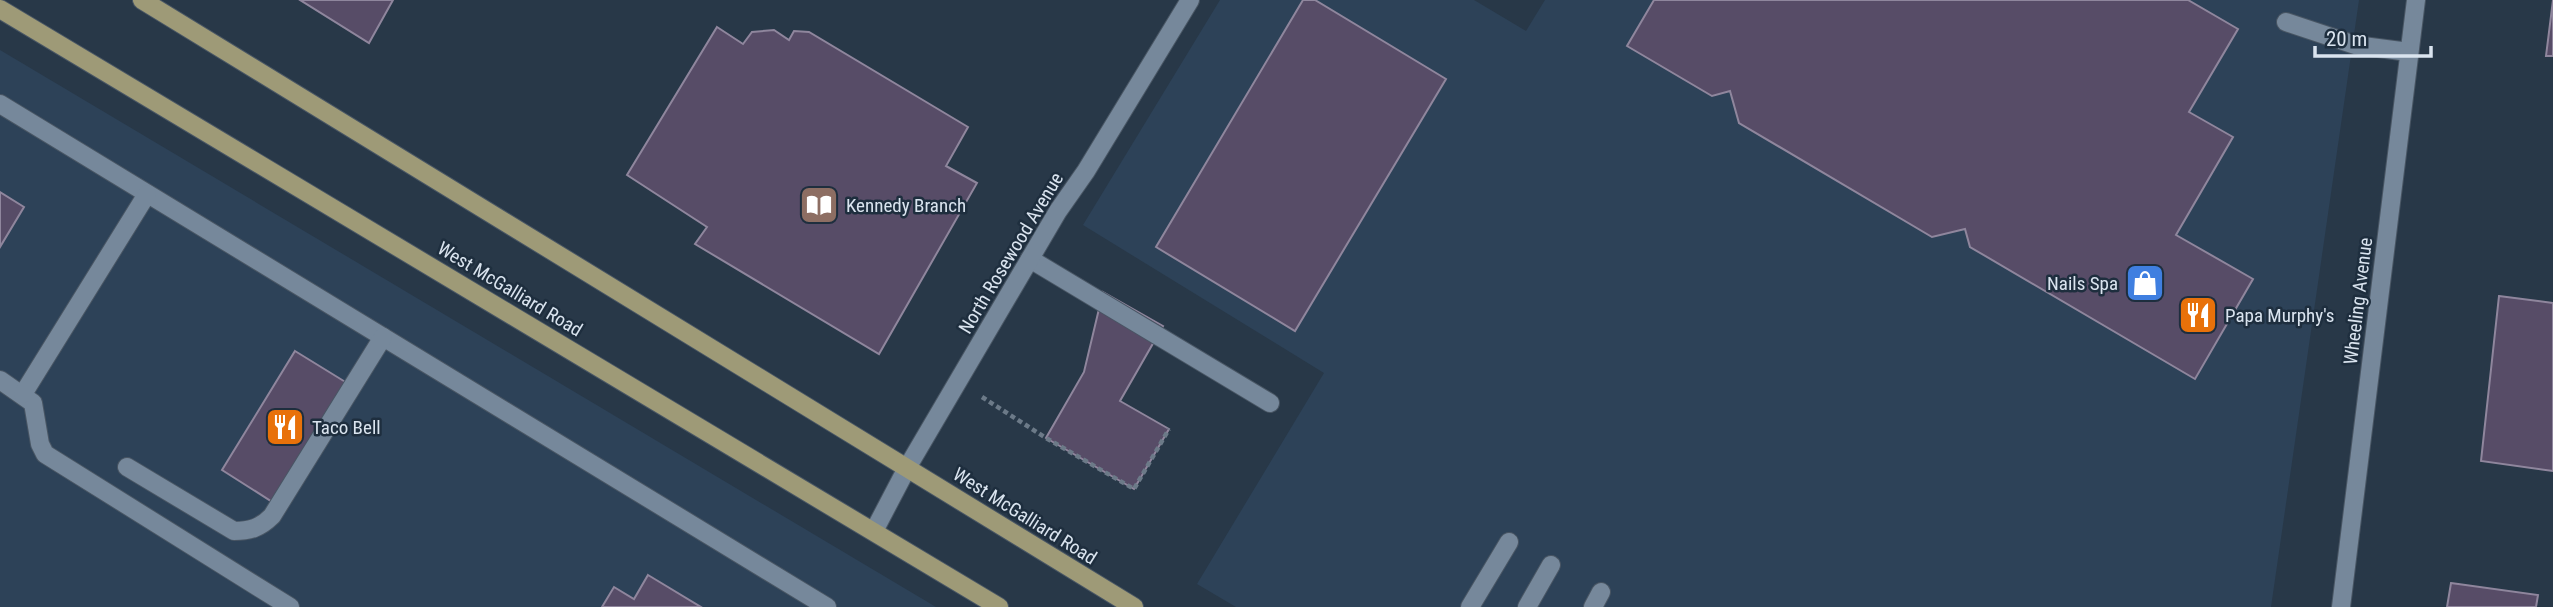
<svg xmlns="http://www.w3.org/2000/svg" width="2553" height="607" viewBox="0 0 2553 607" font-family="'Roboto Condensed',sans-serif">
<style>
.built{fill:#2d4258}
.building{fill:#574c67;stroke:#8f869d;stroke-width:2}
.lines{fill:none;stroke-linecap:round;stroke-linejoin:round}
.service-casing{stroke:#495664;stroke-width:20}
.minor-casing{stroke:#495664;stroke-width:20}
.secondary-casing{stroke:#495664;stroke-width:20}
.primary-casing{stroke:#495664;stroke-width:20}
.path{stroke:#6c7a88;stroke-width:4.5;stroke-dasharray:5 3.5;stroke-linecap:butt}
.service{stroke:#76889b;stroke-width:18}
.minor{stroke:#76889b;stroke-width:18}
.secondary{stroke:#76889b;stroke-width:18}
.primary{stroke:#9e9a77;stroke-width:18}
.labels{text-anchor:middle;dominant-baseline:central;stroke-width:5;stroke-linejoin:round;paint-order:stroke}
.poi-label{font-size:19px;fill:#dae4ef;stroke:#1e2e3e;text-anchor:start}
.street-label{font-size:19px;fill:#dae4ef;stroke:#1e2e3e}
</style>
<rect width="100%" height="100%" fill="#283848"/>
<g class="built">
<polygon points="1220,0 1474,0 1526,31 1545,0 2359,0 2271,607 1236,607 1197,584 1324,373 1083,225"/>
<polygon points="0,50 936,607 0,607"/>
</g>
<g class="building">
<polygon points="300,0 393,0 369,43"/>
<polygon points="1303,0 1315,0 1446,79 1295,331 1156,247"/>
<polygon points="1654,0 2188,0 2238,29 2189,112 2233,137 2176,235 2253,279 2195,379 1970,247 1965,229 1932,237 1739,123 1730,91 1712,96 1627,46"/>
<polygon points="2553,0 2553,56 2546,56"/>
<polygon points="717,27 743,44 752,32 774,30 789,40 794,31 809,32 968,127 946,166 977,183 879,354 695,244 707,227 627,175"/>
<polygon points="0,192 24,207 0,247"/>
<polygon points="1103,292 1163,326 1120,401 1169,429 1134,489 1046,438 1084,372"/>
<polygon points="2499,296 2553,303 2553,471 2481,461"/>
<polygon points="295,351 347,383 274,503 222,470"/>
<polygon points="648,575 701,607 602,607 614,587 634,599"/>
<polygon points="2451,583 2538,595 2536,607 2447,607"/>
</g>
<g class="lines">
<g class="service-casing">
<g id="service">
<polyline points="2286,22 2355,45 2409,52"/>
<polyline points="0,104 827,607"/>
<polyline points="1030,259 1270,403"/>
<polyline points="0,380 33,403 40,444 45,454 290,607"/>
<polyline points="23,394 147,194"/>
<path d="M127 467 234 531C250 531 260 528 272 516L383 337"/>
<polyline points="1470,607 1509,542"/>
<polyline points="1527,607 1551,565"/>
<polyline points="1593,607 1601,592"/>
</g>
</g>
<g class="minor-casing">
<polyline id="minor" points="874,531 907,468 1058,211 1086,171 1190,0"/>
</g>
<g class="secondary-casing">
<polyline id="secondary" points="2341,607 2416,0"/>
</g>
<g class="primary-casing">
<g id="primary">
<polyline points="142,0 1134,607"/>
<polyline points="0,9 999,607"/>
</g>
</g>
<polyline class="path" points="982,397 1046,438 1134,489 1169,429"/>
<use href="#service" class="service"/>
<use href="#minor" class="minor"/>
<use href="#secondary" class="secondary"/>
<use href="#primary" class="primary"/>
</g>
<defs>
<g id="library-square" transform="scale(2.0125)"><rect x="-9" y="-9" width="18" height="18" rx="4" fill="#8d6e63" stroke="#1e2e3e"/><path d="M-6-4Q-3-5.5-.7-3.5V5Q-3 3-6 4ZM6-4Q3-5.5 .7-3.5V5Q3 3 6 4Z" fill="#fff"/></g>
<g id="shop-square" transform="scale(2.0125)"><rect x="-9" y="-9" width="18" height="18" rx="4" fill="#3f7fe0" stroke="#1e2e3e"/><path d="M-5-2.5h2.3a2.7 3.5 0 0 1 5.4 0H5L5.5 6h-11ZM-1.5-2.5h3a1.5 2.3 0 0 0-3 0Z" fill="#fff"/></g>
<g id="restaurant-square" transform="scale(2.0125)"><rect x="-9" y="-9" width="18" height="18" rx="4" fill="#e8710a" stroke="#1e2e3e"/><path d="M-5-6h1v4h1v-4h1v4h1v-4h1v5L-1.5 .5V6h-2V.5L-5-1ZM5-6V6H3V1.5H1.5Q1.5-4 5-6Z" fill="#fff"/></g>
</defs>
<g fill-rule="evenodd">
<use href="#library-square" x="819" y="205"/>
<use href="#shop-square" x="2145" y="283"/>
<use href="#restaurant-square" x="2198" y="315"/>
<use href="#restaurant-square" x="285" y="427"/>
</g>
<g class="labels">
<g class="poi-label">
<text x="846" y="205">Kennedy Branch</text>
<text x="2118" y="283" text-anchor="end">Nails Spa</text>
<text x="2225" y="315">Papa Murphy's</text>
<text x="312" y="427">Taco Bell</text>
</g>
<g class="street-label">
<text transform="translate(1011 253) rotate(-59)">North Rosewood Avenue</text>
<text transform="translate(510 289) rotate(31)">West McGalliard Road</text>
<text transform="translate(2358 301) rotate(-83)">Wheeling Avenue</text>
<text transform="translate(1025 516) rotate(32)">West McGalliard Road</text>
</g>
</g>
<path d="M2315 46v10h116v-10" fill="none" stroke="#dae4ef" stroke-width="3.5"/>
<text x="2326" y="46" font-size="21" fill="#dae4ef" stroke="#1e2e3e" stroke-width="5" paint-order="stroke">20 m</text>
</svg>
